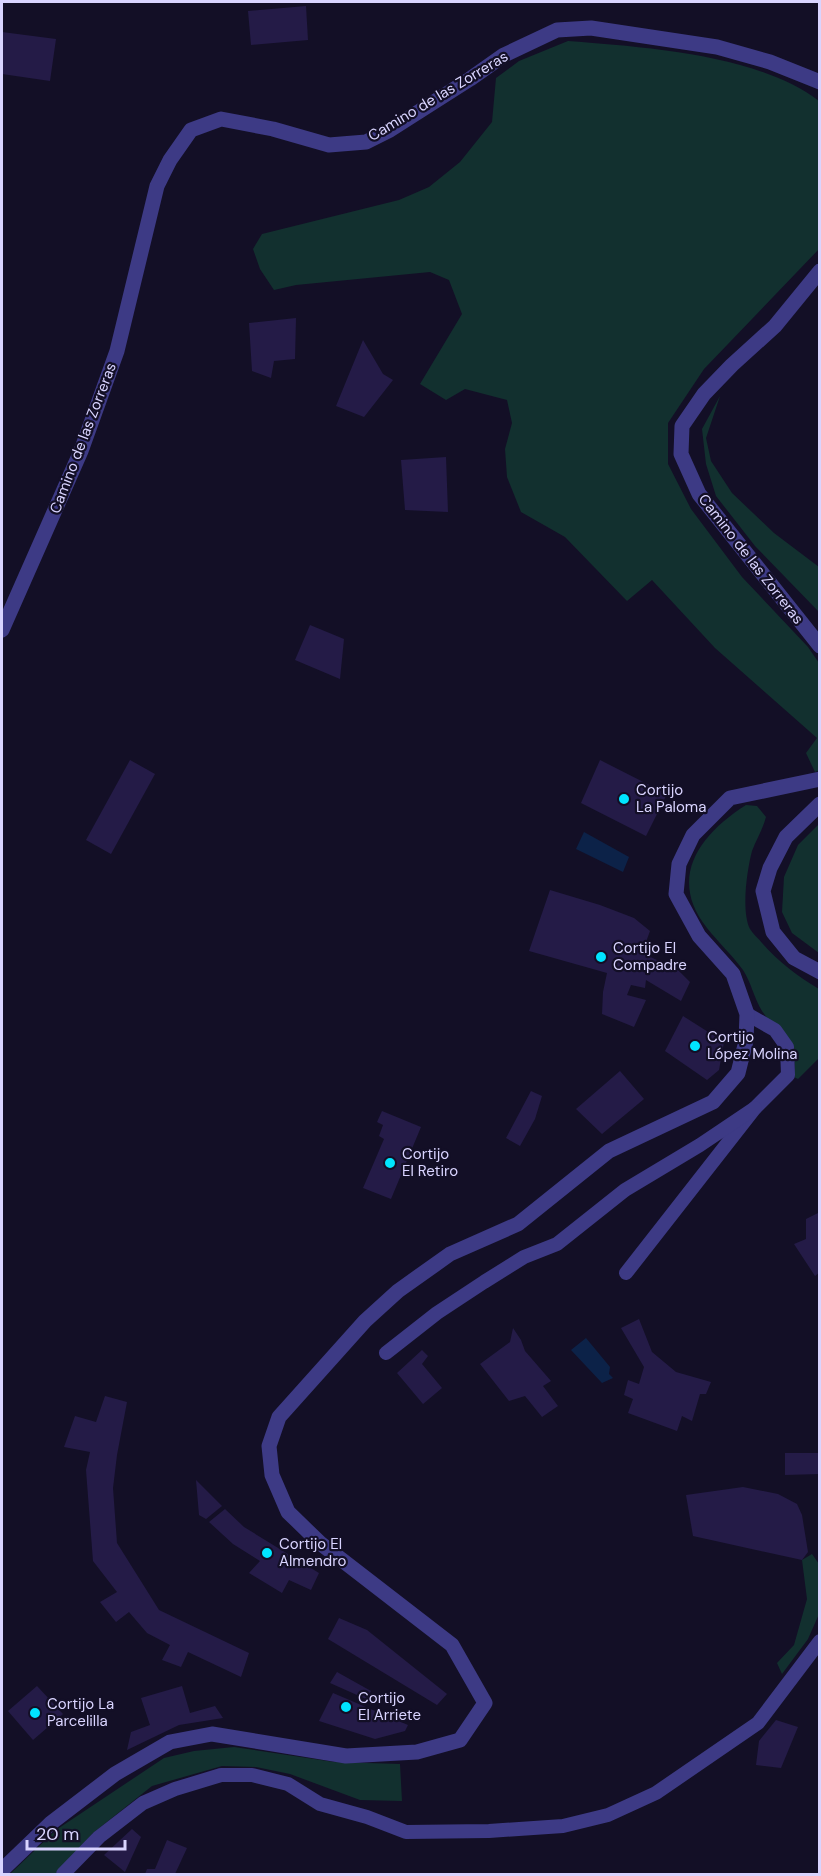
<svg xmlns="http://www.w3.org/2000/svg" width="821" height="1876" viewBox="0 0 821 1876" font-family="'DM Sans',sans-serif">
<style>
.green{fill:#12302f}
.water{fill:#0c2248}
.building{fill:#241b47}
.lines{fill:none;stroke-linecap:round;stroke-linejoin:round}
.service{stroke:#3d3a85;stroke-width:14}
.minor{stroke:#3d3a85;stroke-width:15}
.poi-dot{fill:#00e5ff;stroke:#130f26;stroke-width:2}
.labels{text-anchor:middle;dominant-baseline:central;stroke-width:4.5;stroke-linejoin:round;paint-order:stroke}
.street-label{font-size:15px;fill:#d9d4ff;stroke:#130f26}
.poi-label{font-size:15px;fill:#d9d4ff;stroke:#130f26;text-anchor:start}
</style>
<rect width="100%" height="100%" fill="#130f26"/>
<g class="green">
<path d="M568 41C643 47 758 54 819 101V249L704 369 668 423V464L691 509 742 577 808 647 819 663 820 770 815 772 806 753 817 738 715 648 652 580 627 601 565 537 521 512 507 477 505 449 512 423 507 400 465 389 446 400 420 384 462 314 449 280 430 272 296 285 274 290 260 269 253 249 262 234 399 200 429 187 460 162 492 122 496 78 519 61Z"/>
<polygon points="720,396 706,438 711,461 732,493 774,533 819,567 819,612 755,546 716,496 706,464 702,429"/>
<path d="M746 805 757 806 766 817C763 829 756 840 752 851 747 870 741 911 750 929 753 934 759 939 762 943 779 962 797 976 819 989V1058L798 1079 794 1077C798 1035 782 1040 762 1011 754 998 751 982 743 970 732 955 718 942 707 928 667 878 700 834 746 805Z"/>
<polygon points="819,824 819,953 792,933 782,912 784,877 798,845"/>
<polygon points="812,1554 819,1564 819,1614 808,1639 782,1674 777,1663 794,1645 807,1599 802,1560"/>
<polygon points="234,1747 334,1762 400,1764 402,1801 360,1800 290,1774 256,1767 222,1766 152,1786 93,1833 55,1874 10,1874 56,1830 164,1758 194,1751"/>
</g>
<g class="water">
<polygon points="584,832 629,857 623,872 576,849"/>
<polygon points="586,1338 610,1367 609,1374 613,1378 602,1383 571,1350"/>
</g>
<g class="building">
<polygon points="306,6 308,40 251,45 248,11"/>
<polygon points="2,32 56,39 50,81 2,74"/>
<polygon points="296,318 295,359 274,361 271,378 252,371 249,323"/>
<polygon points="363,340 383,374 393,380 364,417 336,406"/>
<polygon points="446,457 448,512 405,510 401,460"/>
<polygon points="310,625 344,639 340,679 295,660"/>
<polygon points="130,760 155,774 111,854 86,840"/>
<polygon points="600,760 667,794 646,836 581,803"/>
<polygon points="550,890 600,905 634,918 650,931 642,953 678,970 690,982 681,1001 646,980 645,988 631,985 627,995 646,1000 634,1027 602,1014 603,992 607,973 529,951"/>
<polygon points="683,1016 724,1042 719,1070 707,1080 665,1051"/>
<polygon points="620,1071 644,1099 602,1134 576,1109"/>
<polygon points="531,1091 542,1096 535,1119 520,1146 506,1138"/>
<polygon points="382,1111 421,1127 391,1199 363,1188 384,1139 379,1136 383,1125 377,1122"/>
<polygon points="820,1212 820,1272 815,1276 794,1244 806,1239 806,1219"/>
<polygon points="639,1319 652,1352 676,1372 711,1382 706,1394 700,1394 692,1421 682,1416 677,1431 628,1413 633,1399 624,1395 628,1380 639,1384 644,1367 621,1328"/>
<polygon points="513,1328 521,1340 525,1351 551,1381 543,1386 558,1406 542,1417 525,1396 509,1401 480,1364 510,1342"/>
<polygon points="422,1350 428,1356 422,1364 442,1388 423,1404 397,1373"/>
<polygon points="105,1396 127,1402 117,1455 113,1488 117,1543 159,1610 249,1653 241,1677 188,1652 181,1667 162,1660 170,1645 147,1633 129,1612 116,1622 100,1602 117,1592 93,1561 86,1470 90,1452 64,1447 75,1416 96,1422"/>
<polygon points="785,1453 820,1453 820,1474 785,1475"/>
<polygon points="196,1480 222,1506 206,1519 199,1515"/>
<polygon points="743,1487 778,1494 797,1504 802,1515 808,1552 802,1560 693,1536 686,1495"/>
<polygon points="225,1509 244,1527 319,1573 311,1590 289,1580 282,1593 249,1573 260,1561 233,1544 209,1522"/>
<polygon points="339,1618 367,1630 447,1694 437,1705 328,1639"/>
<polygon points="337,1672 371,1691 366,1699 330,1683"/>
<polygon points="37,1686 63,1714 33,1740 8,1711"/>
<polygon points="182,1686 190,1713 215,1706 223,1718 179,1725 127,1750 131,1732 150,1725 141,1698"/>
<polygon points="333,1693 408,1725 405,1731 375,1739 319,1721"/>
<polygon points="776,1720 798,1727 781,1768 756,1765 759,1741"/>
<polygon points="132,1829 141,1837 125,1872 104,1855"/>
<polygon points="167,1840 187,1848 175,1874 145,1874 147,1869 155,1869"/>
</g>
<g class="lines">
<g class="service">
<polyline points="626,1273 755,1108 788,1075 787,1047 775,1030 747,1014"/>
<polyline points="386,1353 437,1313 484,1282 524,1257 557,1244 625,1190 700,1145 755,1108"/>
<polyline points="63,1874 99,1837 143,1803 175,1789 221,1775 252,1775 288,1784 320,1804 367,1817 406,1832 489,1831 563,1826 608,1815 656,1793 758,1723 820,1641"/>
</g>
<g class="minor">
<polyline points="820,271 775,326 732,365 704,394 682,426 681,454 699,494 820,646"/>
<polyline points="2,630 81,451 117,351 157,186 170,160 191,130 221,119 273,129 329,145 366,142 390,130 470,79 504,55 557,30 591,28 717,47 770,62 820,82"/>
<polyline points="820,804 786,837 770,868 763,891 773,932 794,958 820,972"/>
<polyline points="2,1870 51,1823 115,1774 170,1742 212,1734 346,1756 417,1752 460,1740 485,1703 452,1645 320,1543 288,1512 272,1475 269,1446 279,1417 365,1321 398,1291 450,1254 518,1224 609,1151 713,1102 738,1073 746,1041 747,1014 733,974 699,936 676,894 679,864 693,835 730,798 820,779"/>
</g>
</g>
<g class="poi-dot">
<circle cx="624" cy="799" r="6"/>
<circle cx="601" cy="957" r="6"/>
<circle cx="695" cy="1046" r="6"/>
<circle cx="390" cy="1163" r="6"/>
<circle cx="267" cy="1553" r="6"/>
<circle cx="346" cy="1707" r="6"/>
<circle cx="35" cy="1713" r="6"/>
</g>
<g class="labels">
<g class="street-label">
<text transform="translate(438 96) rotate(-31)">Camino de las Zorreras</text>
<text transform="translate(83 438) rotate(-69)">Camino de las Zorreras</text>
<text transform="translate(751 559) rotate(52)">Camino de las Zorreras</text>
</g>
<g class="poi-label">
<text x="636" y="790">Cortijo<tspan x="636" dy="17">La Paloma</tspan></text>
<text x="613" y="948">Cortijo El<tspan x="613" dy="17">Compadre</tspan></text>
<text x="707" y="1037">Cortijo<tspan x="707" dy="17">López Molina</tspan></text>
<text x="402" y="1154">Cortijo<tspan x="402" dy="17">El Retiro</tspan></text>
<text x="279" y="1544">Cortijo El<tspan x="279" dy="17">Almendro</tspan></text>
<text x="358" y="1698">Cortijo<tspan x="358" dy="17">El Arriete</tspan></text>
<text x="47" y="1704">Cortijo La<tspan x="47" dy="17">Parcelilla</tspan></text>
</g>
</g>
<rect width="821" height="1876" fill="none" stroke="#d9d4ff" stroke-width="6"/>
<path d="M27 1840v9h98v-9" fill="none" stroke="#d9d4ff" stroke-width="3"/>
<text x="36" y="1840" font-size="18" fill="#d9d4ff" stroke="#130f26" stroke-width="4.5" paint-order="stroke">20 m</text>
</svg>
